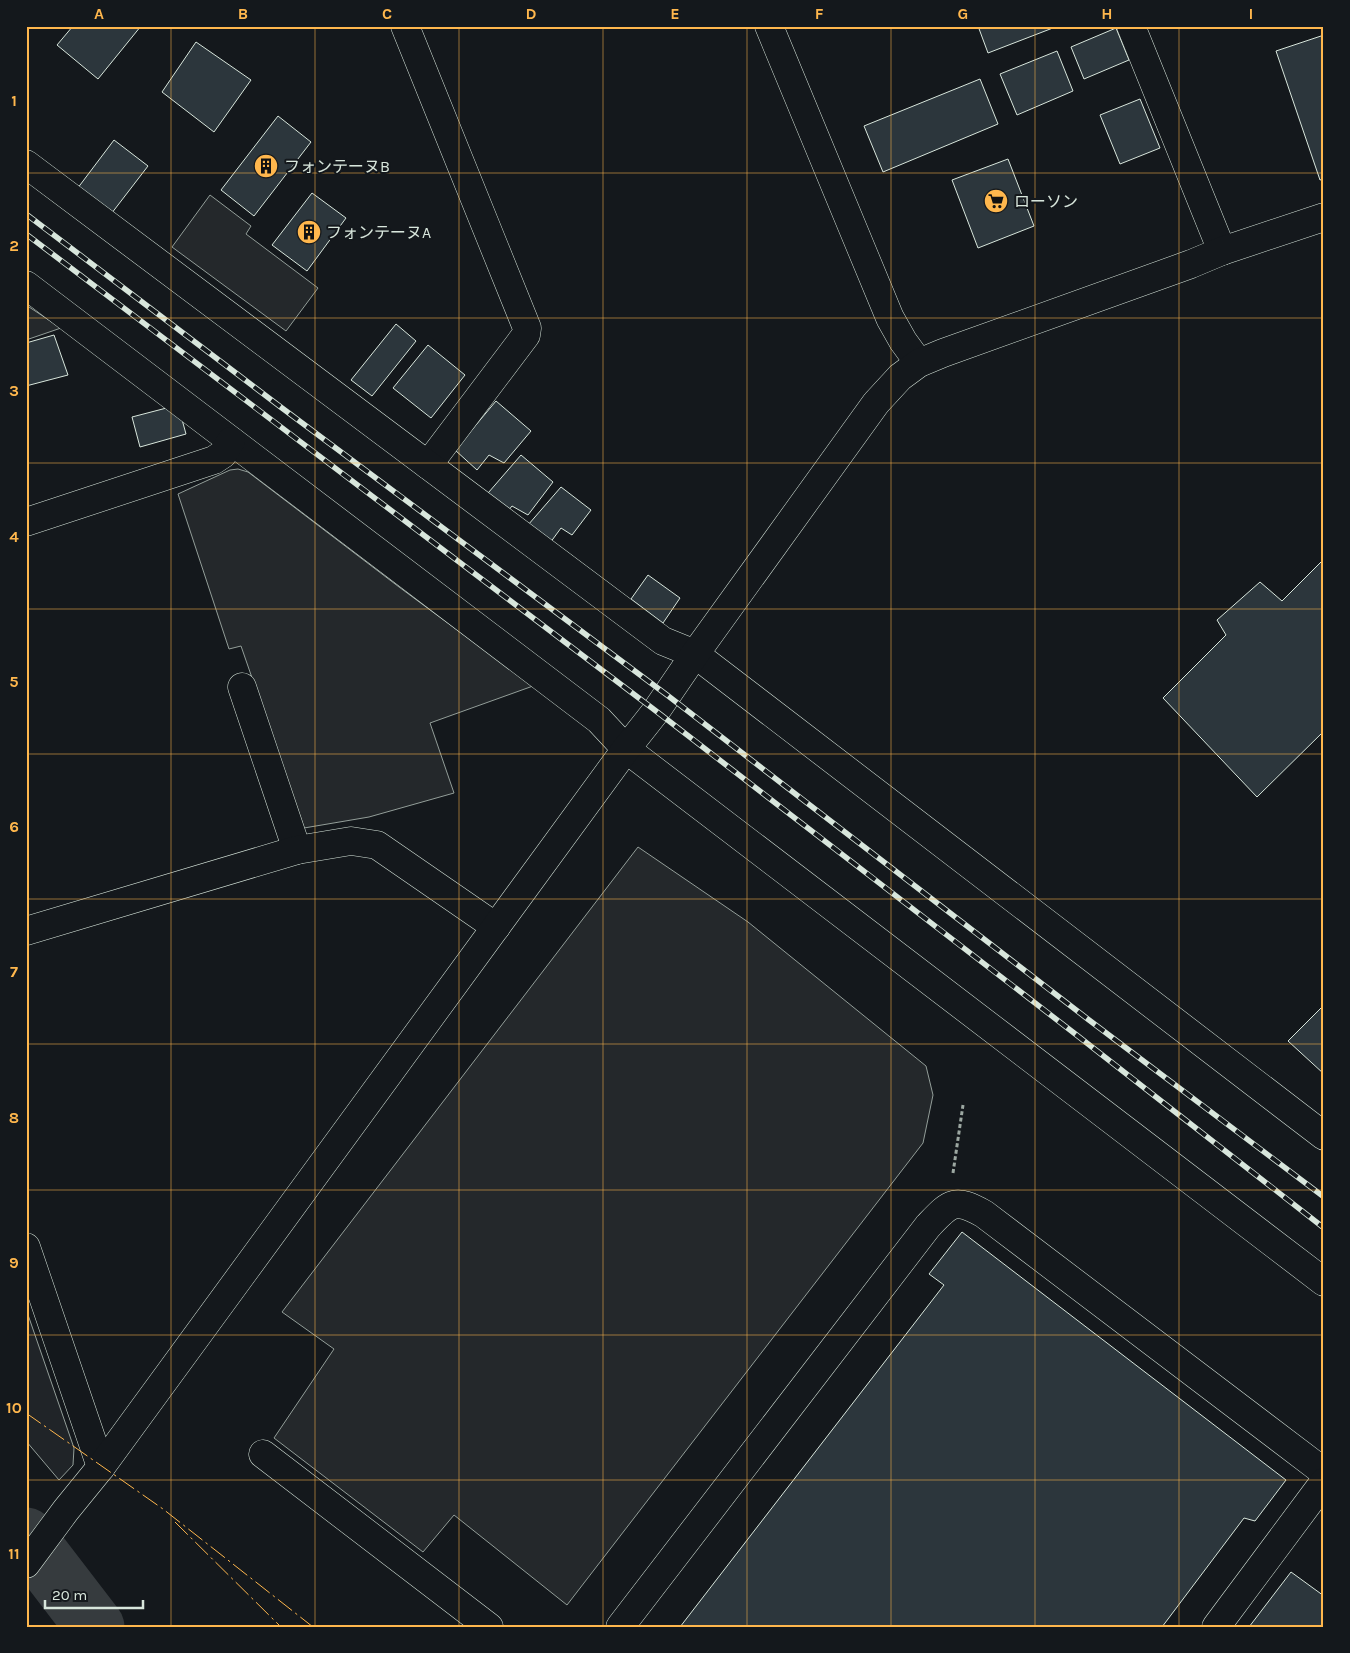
<svg xmlns="http://www.w3.org/2000/svg" width="1350" height="1653" viewBox="0 0 1350 1653" font-family="Karla,'Noto Sans JP',sans-serif">
<style>
.green{fill:#202428;stroke:#939e99}
.parking{fill:#24282b;stroke:#939e99}
.lines{fill:none;stroke-linecap:round;stroke-linejoin:round}
.river{stroke:#363b3e;stroke-width:59}
.building{fill:#2c363c;stroke:#d8e6dc}
.minor-casing{stroke:#d8e6dc;stroke-width:29}
.path{stroke:#9da8a2;stroke-width:3;stroke-dasharray:4 2.5;stroke-linecap:butt}
.minor{stroke:#14181c;stroke-width:28}
.rail-casing{stroke:#d8e6dc;stroke-width:5.5}
.rail{stroke:#14181c;stroke-width:4;stroke-dasharray:11;stroke-linecap:butt}
.power{stroke:#ffb74d;stroke-width:1;stroke-dasharray:18 4 2.5 4;stroke-linecap:butt}
.grid{fill:none;stroke:#ffb74d;stroke-width:1;stroke-opacity:0.55}
.labels{text-anchor:middle;dominant-baseline:central;stroke-width:4;stroke-linejoin:round;paint-order:stroke}
.poi-label{font-size:16px;fill:#d8e6dc;stroke:#14181c;text-anchor:start}
.neatline{fill:none;stroke:#ffb74d;stroke-width:2}
.grid-label{font-size:16px;text-anchor:middle;font-weight:bold;fill:#ffb74d}
</style>
<rect width="100%" height="100%" fill="#14181c"/>
<polygon class="green" points="26,1309 74,1448 73,1465 59,1480 26,1441"/>
<g class="parking">
<polygon points="210,195 251,226 246,234 318,288 286,331 172,247"/>
<polygon points="26,305 61,328 26,340"/>
<polygon points="238,469 248,472 399,587 533,686 430,723 454,793 369,817 304,828 241,646 229,649 178,494 230,470"/>
<polygon points="638,847 748,922 926,1066 933,1095 923,1143 567,1605 454,1515 423,1552 274,1438 334,1349 282,1312"/>
</g>
<g class="lines">
<polyline class="river" points="26,1537 95,1627"/>
</g>
<g class="building">
<polygon points="73,26 141,26 98,79 57,45"/>
<polygon points="978,26 1058,26 988,53"/>
<polygon points="1116,28 1129,60 1084,79 1071,47"/>
<polygon points="1324,35 1324,179 1320,180 1276,51"/>
<polygon points="196,42 251,80 214,132 162,92"/>
<polygon points="1057,51 1073,91 1017,115 1000,74"/>
<polygon points="980,79 998,124 883,172 864,126"/>
<polygon points="1140,99 1160,148 1120,164 1100,115"/>
<polygon points="278,116 311,142 254,216 221,190"/>
<polygon points="114,140 148,166 108,218 74,193"/>
<polygon points="1008,159 1034,226 978,248 952,180"/>
<polygon points="312,193 346,218 307,271 272,245"/>
<polygon points="396,324 416,341 372,396 351,380"/>
<polygon points="54,335 68,375 26,386 26,343"/>
<polygon points="428,345 465,375 431,418 393,388"/>
<polygon points="496,401 531,431 504,463 489,455 477,470 455,450"/>
<polygon points="178,405 186,434 140,447 132,417"/>
<polygon points="521,455 553,482 528,515 512,506 503,517 482,500"/>
<polygon points="561,487 591,510 572,535 561,528 550,543 528,525"/>
<polygon points="1324,559 1324,731 1257,797 1163,698 1226,635 1217,620 1260,582 1282,601"/>
<polygon points="648,575 680,598 663,623 631,599"/>
<polygon points="1324,1005 1324,1074 1288,1041"/>
<polygon points="962,1232 1286,1480 1255,1521 1244,1518 1162,1627 680,1627 944,1285 929,1274"/>
<polygon points="1291,1572 1324,1596 1324,1627 1249,1627"/>
</g>
<g class="lines">
<g class="minor-casing">
<g id="minor">
<polyline points="405,26 527,328 526,335 428,465"/>
<polyline points="769,26 890,318 903,341 919,363"/>
<polyline points="1131,26 1222,251"/>
<polyline points="26,164 663,641 695,654 1324,1136"/>
<polyline points="26,285 599,720 626,749 1324,1282"/>
<polyline points="26,522 214,460 223,454 231,441"/>
<polyline points="242,687 297,850"/>
<polyline points="26,931 297,850 351,841 377,845 496,927"/>
<polyline points="26,1247 101,1467"/>
<polyline points="263,1454 489,1627"/>
<polyline points="26,1564 66,1510 101,1467 626,749 656,711 695,654 876,403 900,377 919,363 943,353 1191,264 1222,251 1324,217"/>
<path d="M620 1627 928 1226C950 1203 954 1197 984 1214L1324 1472"/>
<polyline points="1216,1627 1324,1482"/>
</g>
</g>
<polyline class="path" points="953,1173 963,1105"/>
<use href="#minor" class="minor"/>
<g class="rail-casing">
<g id="rail">
<polyline points="26,214 282,408 667,695 1089,1020 1324,1197"/>
<polyline points="26,234 656,711 1074,1033 1324,1228"/>
</g>
</g>
<use href="#rail" class="rail"/>
<g class="power">
<polyline points="26,1413 163,1509 313,1627"/>
<polyline points="175,1522 281,1627"/>
</g>
</g>
<path class="grid" d="M171 26V1627M315 26V1627M459 26V1627M603 26V1627M747 26V1627M891 26V1627M1035 26V1627M1179 26V1627M26 173H1324M26 318H1324M26 463H1324M26 609H1324M26 754H1324M26 899H1324M26 1044H1324M26 1190H1324M26 1335H1324M26 1480H1324"/>
<defs>
<g id="building-disc" transform="scale(1.25)"><circle r="9.5" fill="#ffb74d" stroke="#14181c"/><path d="M-4-6H4V6H1V3H-1V6H-4ZM-2.5-4.3h1.7v1.8h-1.7ZM.8-4.3h1.7v1.8H.8ZM-2.5-1h1.7V.8h-1.7ZM.8-1h1.7V.8H.8Z" fill="#111"/></g>
<g id="supermarket-disc" transform="scale(1.25)"><circle r="9.5" fill="#ffb74d" stroke="#14181c"/><path d="M-6-5.5h2.5l.6 2H6L4.5 2H-2.5L-4.4-4H-6ZM-1.5 3.2a1.3 1.3 0 1 0 .1 0ZM3 3.2a1.3 1.3 0 1 0 .1 0Z" fill="#111"/></g>
</defs>
<g fill-rule="evenodd">
<use href="#building-disc" x="266" y="166"/>
<use href="#supermarket-disc" x="996" y="201"/>
<use href="#building-disc" x="309" y="232"/>
</g>
<g class="labels">
<g class="poi-label">
<text x="284" y="166">フォンテーヌB</text>
<text x="1014" y="201">ローソン</text>
<text x="326" y="232">フォンテーヌA</text>
</g>
</g>
<rect width="1350" height="1653" fill="none" stroke="#14181c" stroke-width="55"/>
<path d="M45 1600v8h98v-8" fill="none" stroke="#d8e6dc" stroke-width="2.5"/>
<text x="52" y="1600" font-size="15" fill="#d8e6dc" stroke="#14181c" stroke-width="4" paint-order="stroke">20 m</text>
<rect x="28" y="28" width="1294" height="1598" class="neatline"/>
<g class="grid-label">
<text x="99" y="19">A</text>
<text x="243" y="19">B</text>
<text x="387" y="19">C</text>
<text x="531" y="19">D</text>
<text x="675" y="19">E</text>
<text x="819" y="19">F</text>
<text x="963" y="19">G</text>
<text x="1107" y="19">H</text>
<text x="1251" y="19">I</text>
<text x="14" y="106">1</text>
<text x="14" y="251">2</text>
<text x="14" y="396">3</text>
<text x="14" y="542">4</text>
<text x="14" y="687">5</text>
<text x="14" y="832">6</text>
<text x="14" y="977">7</text>
<text x="14" y="1123">8</text>
<text x="14" y="1268">9</text>
<text x="14" y="1413">10</text>
<text x="14" y="1559">11</text>
</g>
</svg>
